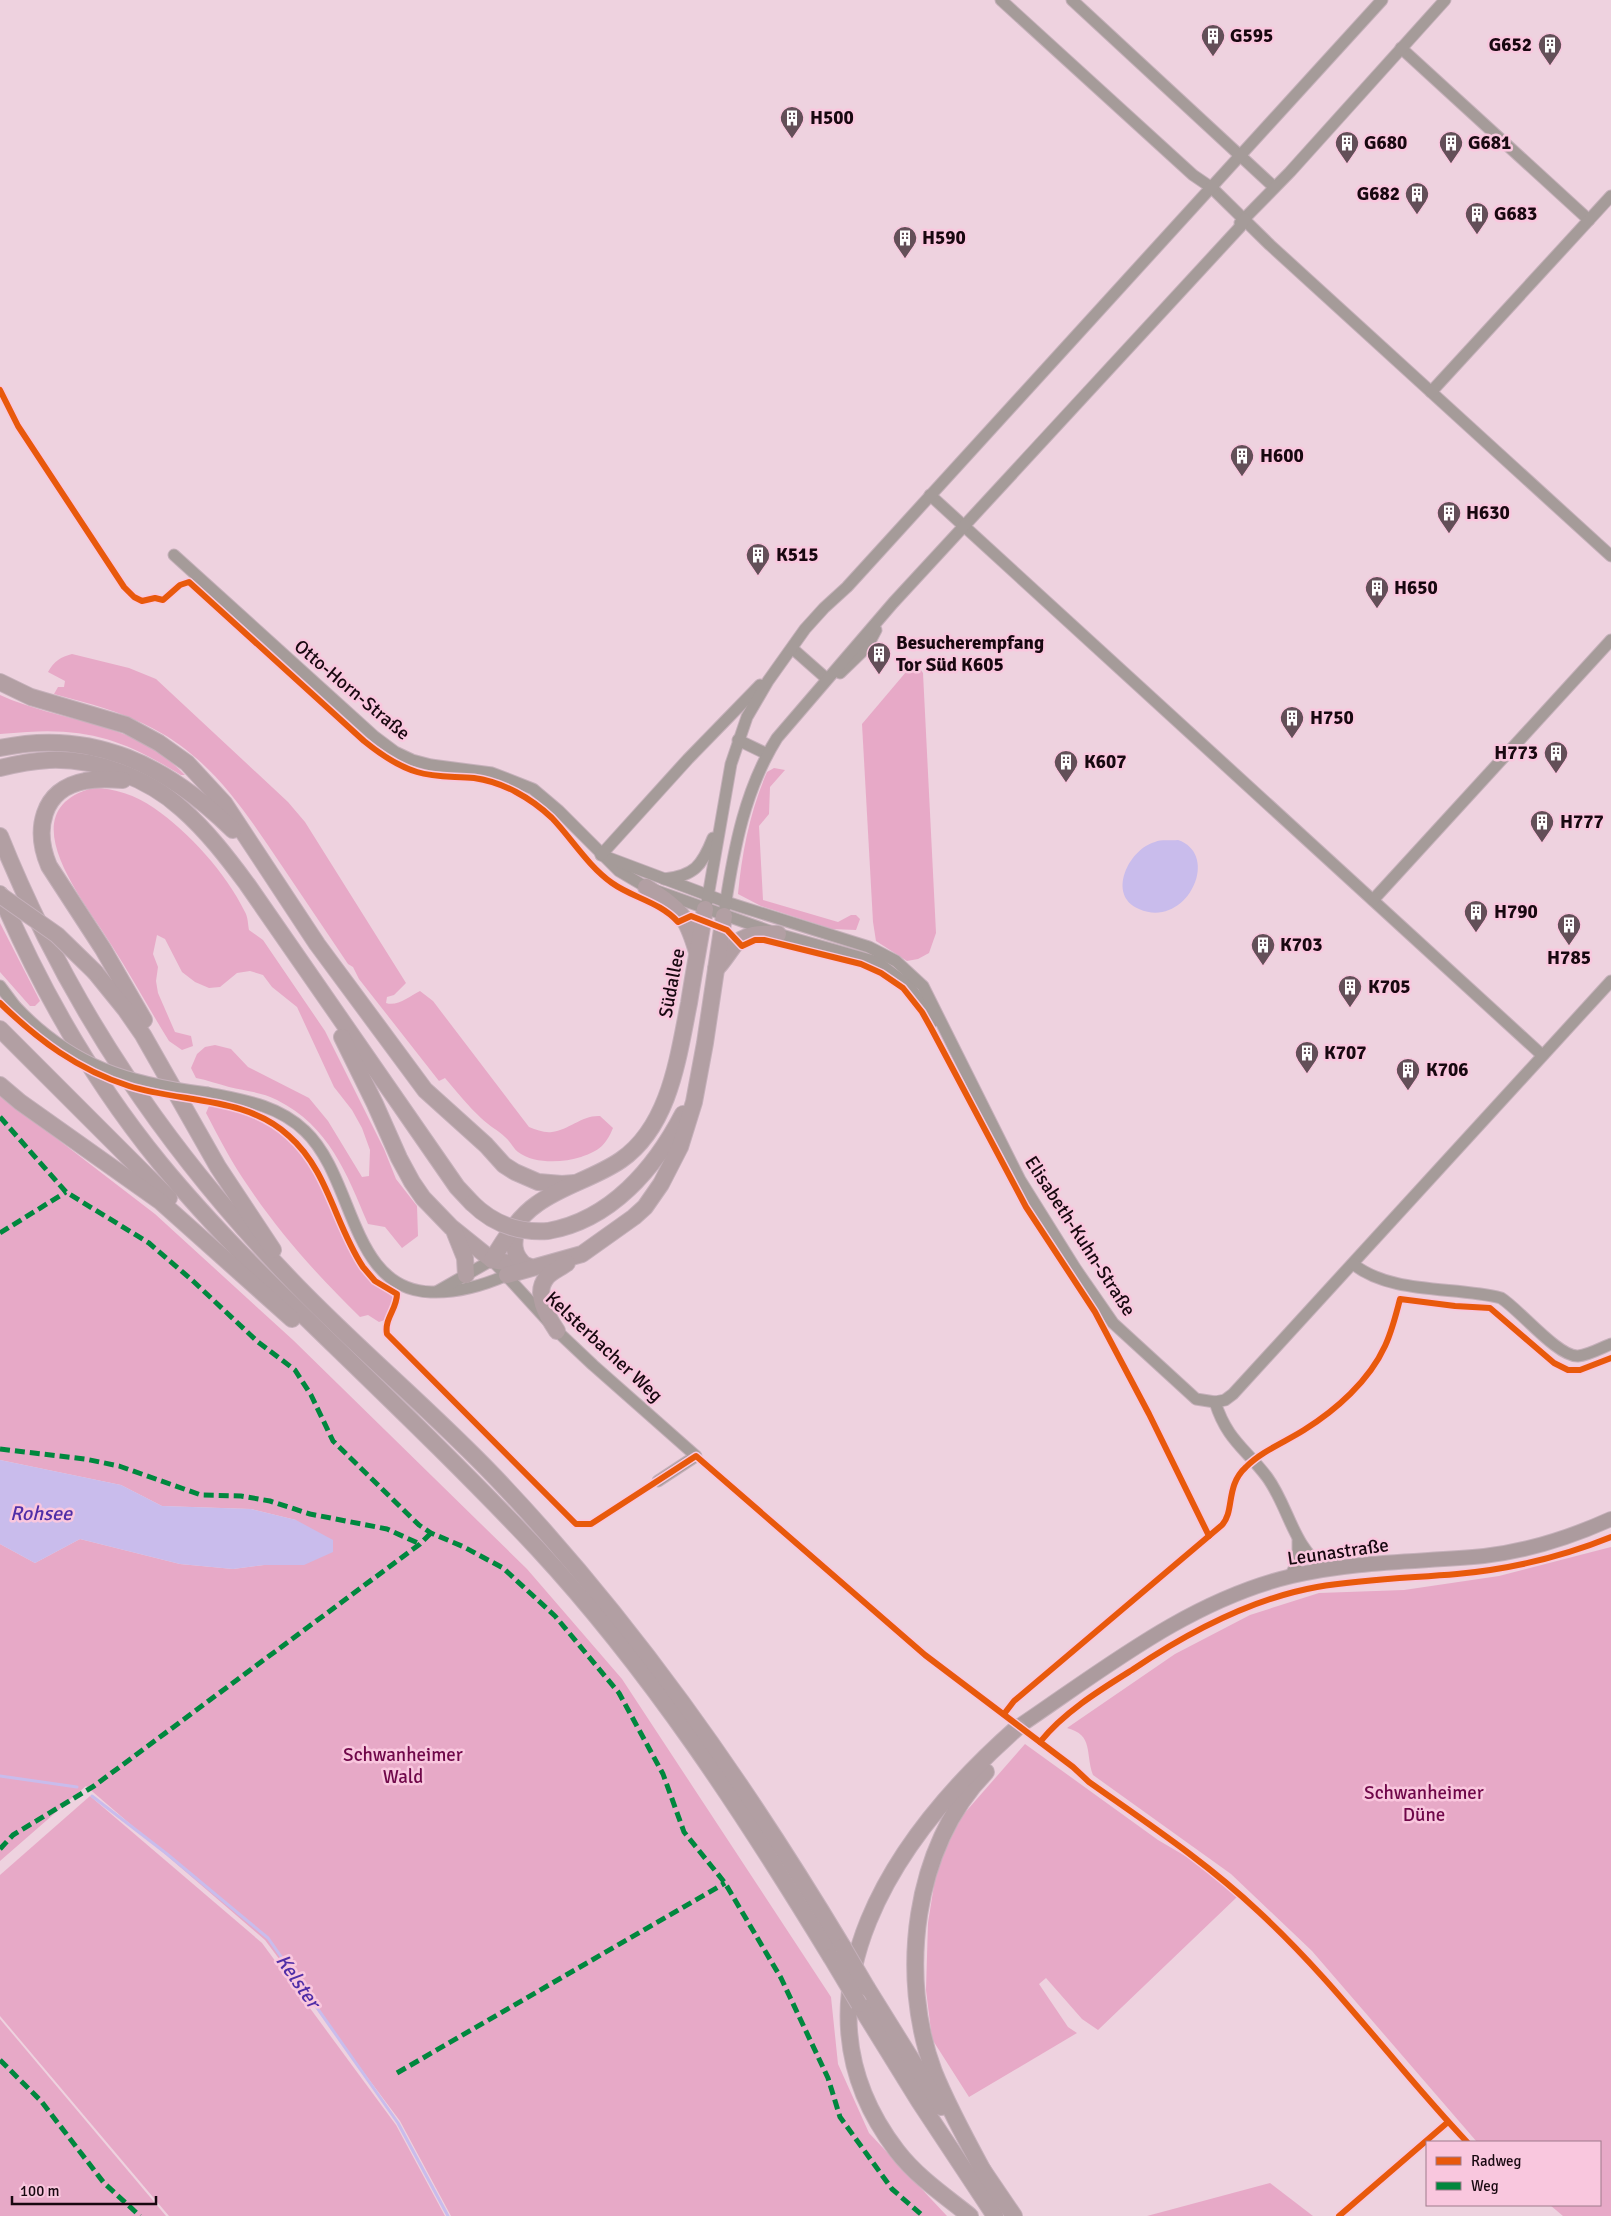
<svg xmlns="http://www.w3.org/2000/svg" width="1611" height="2216" viewBox="0 0 1611 2216" font-family="Signika,sans-serif">
<style>
.green{fill:#e7a9c7}
.water{fill:#c9bcec}
.lines{fill:none;stroke-linecap:round;stroke-linejoin:round}
.stream{stroke:#c9bcec;stroke-width:3}
.minor-casing{stroke:#c5b0ba;stroke-width:13}
.major-casing{stroke:#c5b0ba;stroke-width:16}
.highway-casing{stroke:#c5b0ba;stroke-width:18}
.minor{stroke:#a59b99;stroke-width:11}
.major{stroke:#ac9b9e;stroke-width:14}
.highway{stroke:#b29fa3;stroke-width:16}
.minor-bridge-casing{stroke:#c5b0ba;stroke-width:13;stroke-linecap:butt}
.highway-bridge-casing{stroke:#c5b0ba;stroke-width:18;stroke-linecap:butt}
.minor-bridge{stroke:#a59b99;stroke-width:11}
.highway-bridge{stroke:#b29fa3;stroke-width:16}
.quiet{stroke:#00873e;stroke-width:5;stroke-dasharray:10 5;stroke-linecap:butt}
.cycleway-casing{stroke:#f9c7de;stroke-width:9}
.cycleway{stroke:#e8590c;stroke-width:6}
.labels{text-anchor:middle;dominant-baseline:central;stroke-width:5;stroke-linejoin:round;paint-order:stroke}
.poi-label{font-size:19px;font-weight:bold;fill:#180810;stroke:#f9c7de;text-anchor:start}
.street-label{font-size:19px;fill:#180810;stroke:#f9c7de}
.park-label{font-size:19px;fill:#6f0749;stroke:#f9c7de}
.water-label{font-size:20px;font-style:italic;fill:#502ea7;stroke:#f9c7de}
</style>
<rect width="100%" height="100%" fill="#eed2df"/>
<g class="green">
<path d="M72 654 129 668 156 679 288 802 305 822 406 983 394 995 387 997 386 1003C397 1007 410 996 420 991L433 1001 529 1127C537 1130 544 1133 552 1132 569 1130 582 1115 600 1116L613 1128C606 1145 599 1151 581 1157 562 1163 534 1164 518 1152 513 1148 510 1141 505 1137 498 1130 489 1126 481 1118 468 1106 457 1092 445 1078L439 1081 359 979 353 967 348 964C326 931 304 899 282 866 247 814 212 759 154 729 123 712 88 703 54 694L58 687H64L65 681 48 672C54 661 61 657 72 654Z"/>
<polygon points="916,663 923,673 936,933 929,953 918,959 907,961 876,941 873,922 862,724 906,672"/>
<path d="M0 695C66 725 130 718 185 775H181C127 742 91 728 27 732 18 733 9 733 0 734Z"/>
<path d="M774 768 785 770 770 787 769 814 759 826 763 900 838 922 851 915H856L860 919 856 930 832 929 761 906 738 894C742 852 750 811 767 772Z"/>
<path d="M93 788C114 788 136 795 154 808 189 832 226 873 245 912 248 917 248 925 249 930L263 940 325 1031 384 1149 396 1179 417 1206 418 1236 402 1248 385 1227 368 1224C347 1174 329 1126 277 1100 262 1092 245 1091 229 1087 218 1084 207 1080 196 1078L191 1068 197 1054 205 1047 215 1045 231 1049 248 1067 309 1098 328 1121 362 1177 369 1176 370 1150 362 1128 352 1110 334 1087 297 1007 272 987 263 975 250 971 237 973 220 987 209 988 195 982 182 972 165 939 157 935 153 954 158 967 156 981 158 993 175 1032 191 1036 193 1046 182 1050 169 1041C149 1009 132 977 112 946 87 904 6 811 93 788Z"/>
<polygon points="0,923 40,1001 35,1006 30,1006 0,972"/>
<polygon points="0,1095 155,1214 293,1340 527,1569 622,1679 831,1997 838,2064 869,2133 947,2216 451,2216 400,2121 265,1940 86,1786 0,1861 0,1544 35,1563 80,1539 180,1564 233,1569 264,1565 296,1520 251,1509 162,1506 121,1485 0,1460"/>
<path d="M209 1106C314 1121 313 1183 357 1262 362 1271 370 1281 379 1287 384 1291 390 1293 394 1299L385 1320 379 1322 368 1315 360 1317C319 1277 280 1234 248 1186 232 1163 219 1138 206 1113Z"/>
<path d="M1611 1547V2216H1563L1550 2205H1600V2142H1477L1312 1951 1231 1874 1093 1775C1085 1753 1094 1735 1067 1728L1175 1654 1250 1615 1319 1593 1404 1590 1499 1576Z"/>
<polygon points="1025,1744 1158,1840 1199,1864 1237,1897 1098,2030 1082,2019 1046,1978 1039,1984 1068,2027 1077,2033 969,2097 932,2039 926,1990 928,1923 937,1866 962,1816"/>
<polygon points="90,1796 262,1943 396,2125 445,2216 169,2216 0,2016 0,1875"/>
<polygon points="0,2019 166,2216 0,2216"/>
<polygon points="1270,2183 1313,2216 1147,2216"/>
</g>
<g class="water">
<path d="M1178 840C1222 855 1186 930 1139 909 1106 895 1129 849 1155 842 1161 839 1171 841 1178 840Z"/>
<polygon points="0,1460 121,1485 162,1506 251,1509 296,1520 333,1540 333,1552 304,1565 264,1565 233,1569 180,1564 80,1539 35,1563 0,1544"/>
</g>
<g class="lines">
<g class="stream">
<polyline points="0,1776 77,1787"/>
<polyline points="92,1796 167,1854 268,1938 398,2123 448,2216"/>
</g>
<g class="minor-casing">
<g id="minor">
<polyline points="1001,0 1193,175 1212,188 1270,245 1611,556"/>
<polyline points="1072,0 1274,187"/>
<polyline points="1401,48 1589,220"/>
<polyline points="1240,223 1290,172 1445,0"/>
<polyline points="1431,392 1611,196"/>
<polyline points="930,495 1542,1055"/>
<polyline points="174,555 375,737 395,752 412,760 431,765 492,773 533,789 559,811 619,871 646,887 778,934 877,962 909,986 934,1021"/>
<polyline points="793,649 827,679"/>
<polyline points="840,673 867,647 876,630"/>
<polyline points="738,740 767,754"/>
<polyline points="601,855 726,902 869,947 896,961 923,986 1020,1180 1075,1268 1113,1323 1196,1399 1215,1402 1225,1400 1233,1394 1611,981"/>
<polyline points="601,855 688,759 760,685"/>
<path d="M664 879C694 876 702 866 713 838"/>
<polyline points="1373,900 1611,640"/>
<polyline points="707,902 731,764 747,717 768,681 805,629 824,608 847,587 1382,0"/>
<path d="M725 907C734 848 745 789 777 738L893 603 1240 227 1245 219"/>
<polyline points="0,986 15,1006"/>
<path d="M208 1093C243 1100 278 1105 305 1131 355 1178 350 1290 431 1292 458 1293 482 1286 507 1275"/>
<path d="M1353 1264C1392 1295 1455 1286 1501 1298 1520 1310 1558 1357 1578 1356 1589 1355 1601 1348 1611 1344"/>
<polyline points="438,1291 492,1260 557,1331 593,1365 696,1456 658,1481"/>
<path d="M1215 1402C1227 1440 1245 1448 1267 1477 1289 1507 1292 1546 1325 1569"/>
<polyline points="1290,1577 1298,1561 1298,1541"/>
</g>
</g>
<g class="major-casing">
<path id="major" d="M1018 1727C1104 1669 1190 1600 1292 1576 1355 1561 1420 1562 1484 1556 1528 1551 1571 1537 1611 1519"/>
</g>
<g class="highway-casing">
<g id="highway">
<polyline points="0,682 31,697 126,725 159,743 187,763 224,803 317,944 425,1090 486,1145 504,1165 515,1172 538,1182 562,1184 575,1183"/>
<path d="M0 748C93 728 168 766 233 830"/>
<path d="M0 768C16 764 32 761 49 760 95 758 148 778 182 809 207 831 227 857 247 884L457 1187 472 1203"/>
<path d="M123 780C111 779 97 778 85 781 41 789 34 831 49 866L103 949 144 1020"/>
<path d="M0 836C69 1008 169 1154 297 1286 361 1352 432 1411 495 1477 630 1619 742 1779 843 1947"/>
<path d="M646 887C680 910 685 912 697 952"/>
<path d="M0 894C41 990 94 1082 160 1163 215 1230 277 1290 339 1350 406 1415 473 1480 537 1548 651 1671 744 1814 831 1957"/>
<path d="M716 969C723 962 727 955 733 947 744 933 762 933 778 934"/>
<polyline points="95,972 125,1009 143,1035 218,1167 273,1250"/>
<polyline points="0,1029 169,1198"/>
<polyline points="342,1037 375,1104 399,1158 412,1182 423,1198 451,1227 492,1260 528,1266"/>
<polyline points="0,1085 20,1102 161,1202 292,1319"/>
<path d="M519 1225C512 1241 512 1255 526 1266"/>
<path d="M548 1231C611 1220 655 1168 683 1114"/>
<polyline points="455,1233 465,1258 466,1275"/>
<path d="M492 1260C504 1240 518 1217 537 1204 563 1185 595 1178 621 1160 670 1126 678 1057 689 1003 694 971 700 940 705 909"/>
<polyline points="507,1275 582,1254 634,1217 645,1207 661,1184 680,1147 694,1102 705,1043 724,916"/>
<path d="M557 1331C547 1316 533 1293 547 1277 552 1271 561 1268 567 1263"/>
<path d="M986 1772C913 1846 898 1977 934 2072 949 2109 968 2143 987 2178"/>
<polyline points="867,1988 941,2107"/>
<polyline points="859,2004 919,2101 995,2216"/>
<polyline points="982,2169 1014,2216"/>
<path d="M970 2216C945 2196 917 2177 897 2151 779 1997 899 1832 1018 1727"/>
</g>
</g>
<use href="#minor" class="minor"/>
<use href="#major" class="major"/>
<use href="#highway" class="highway"/>
<g class="minor-bridge-casing">
<path id="minor-bridge" d="M15 1006C71 1066 129 1083 208 1093"/>
</g>
<g class="highway-bridge-casing">
<g id="highway-bridge">
<polyline points="0,895 57,935 95,972"/>
<path d="M472 1203C493 1224 518 1233 548 1231"/>
<polyline points="843,1947 867,1988"/>
<polyline points="831,1957 859,2004"/>
</g>
</g>
<use href="#minor-bridge" class="minor-bridge"/>
<use href="#highway-bridge" class="highway-bridge"/>
<g class="quiet">
<polyline points="0,1117 66,1192 149,1243 193,1281 258,1342 295,1370 311,1395 333,1441 419,1525 431,1533 464,1547 503,1568 555,1616 619,1693 663,1774 684,1832 725,1883 781,1978 828,2078 840,2117 892,2189 923,2216"/>
<polyline points="0,1233 66,1192"/>
<polyline points="0,1449 85,1459 119,1466 201,1495 241,1496 270,1501 310,1514 387,1529 420,1544"/>
<polyline points="0,1849 13,1835 94,1786 420,1544 431,1533"/>
<polyline points="0,2060 41,2101 104,2183 140,2216"/>
<polyline points="397,2073 725,1883"/>
</g>
<g class="cycleway-casing">
<g id="cycleway">
<path d="M0 390 18 426 124 587 134 597 142 601 155 598 163 600 180 585 189 582 364 741C380 754 397 766 417 772 435 778 455 776 474 778 503 782 531 798 552 818 572 839 588 866 612 883 633 898 660 902 678 922L691 916 727 930 742 946 755 940H764L861 964 881 973 903 988 922 1012 931 1028 1026 1207 1095 1312 1149 1414 1209 1536"/>
<path d="M0 1003C38 1040 78 1070 129 1086 182 1103 246 1096 289 1136 328 1170 335 1225 363 1267L375 1281 397 1294C397 1309 384 1319 387 1334L576 1524H591L696 1456 925 1655 1073 1767 1089 1782C1147 1823 1206 1862 1258 1911 1335 1982 1396 2067 1467 2142"/>
<path d="M1004 1714 1014 1701 1222 1525C1235 1511 1225 1486 1246 1467 1262 1451 1285 1442 1304 1430 1336 1410 1369 1381 1385 1346 1392 1331 1396 1315 1400 1299L1455 1306 1490 1308 1554 1363 1568 1370H1580L1611 1358"/>
<path d="M1040 1742C1064 1712 1100 1690 1132 1670 1187 1633 1250 1599 1317 1587 1364 1579 1410 1578 1457 1574 1510 1569 1562 1557 1611 1537"/>
<polyline points="1339,2216 1448,2122"/>
</g>
</g>
<use href="#cycleway" class="cycleway"/>
</g>
<defs>
<g id="building-pin" transform="scale(1.25)"><path d="M0 17L-7.5 6A9.5 9.5 0 1 1 7.5 6Z" fill="#634f58" stroke="#f9c7de"/><path d="M-4-6H4V6H1V3H-1V6H-4ZM-2.5-4.3h1.7v1.8h-1.7ZM.8-4.3h1.7v1.8H.8ZM-2.5-1h1.7V.8h-1.7ZM.8-1h1.7V.8H.8Z" fill="#fff"/></g>
</defs>
<g fill-rule="evenodd">
<use href="#building-pin" x="1213" y="36"/>
<use href="#building-pin" x="1550" y="45"/>
<use href="#building-pin" x="792" y="118"/>
<use href="#building-pin" x="1347" y="143"/>
<use href="#building-pin" x="1451" y="143"/>
<use href="#building-pin" x="1417" y="194"/>
<use href="#building-pin" x="1477" y="214"/>
<use href="#building-pin" x="905" y="238"/>
<use href="#building-pin" x="1242" y="456"/>
<use href="#building-pin" x="1449" y="513"/>
<use href="#building-pin" x="758" y="555"/>
<use href="#building-pin" x="1377" y="588"/>
<use href="#building-pin" x="879" y="654"/>
<use href="#building-pin" x="1292" y="718"/>
<use href="#building-pin" x="1556" y="753"/>
<use href="#building-pin" x="1066" y="762"/>
<use href="#building-pin" x="1542" y="822"/>
<use href="#building-pin" x="1476" y="912"/>
<use href="#building-pin" x="1569" y="925"/>
<use href="#building-pin" x="1263" y="945"/>
<use href="#building-pin" x="1350" y="987"/>
<use href="#building-pin" x="1307" y="1053"/>
<use href="#building-pin" x="1408" y="1070"/>
</g>
<g class="labels">
<g class="poi-label">
<text x="1230" y="36">G595</text>
<text x="1532" y="45" text-anchor="end">G652</text>
<text x="810" y="118">H500</text>
<text x="1364" y="143">G680</text>
<text x="1468" y="143">G681</text>
<text x="1400" y="194" text-anchor="end">G682</text>
<text x="1494" y="214">G683</text>
<text x="922" y="238">H590</text>
<text x="1260" y="456">H600</text>
<text x="1466" y="513">H630</text>
<text x="776" y="555">K515</text>
<text x="1394" y="588">H650</text>
<text x="896" y="643">Besucherempfang<tspan x="896" dy="22">Tor Süd K605</tspan></text>
<text x="1310" y="718">H750</text>
<text x="1538" y="753" text-anchor="end">H773</text>
<text x="1084" y="762">K607</text>
<text x="1560" y="822">H777</text>
<text x="1494" y="912">H790</text>
<text x="1280" y="945">K703</text>
<text x="1569" y="958" text-anchor="middle">H785</text>
<text x="1368" y="987">K705</text>
<text x="1324" y="1053">K707</text>
<text x="1426" y="1070">K706</text>
</g>
<g class="street-label">
<text transform="translate(352 690) rotate(40)">Otto-Horn-Straße</text>
<text transform="translate(672 983) rotate(-79)">Südallee</text>
<text transform="translate(1080 1236) rotate(57)">Elisabeth-Kuhn-Straße</text>
<text transform="translate(604 1347) rotate(43)">Kelsterbacher Weg</text>
<text transform="translate(1338 1552) rotate(-8)">Leunastraße</text>
</g>
<g class="park-label">
<text x="403" y="1755">Schwanheimer<tspan x="403" dy="22">Wald</tspan></text>
<text x="1424" y="1793">Schwanheimer<tspan x="1424" dy="22">Düne</tspan></text>
</g>
<g class="water-label">
<text x="41" y="1513">Rohsee</text>
<text transform="translate(298 1981) rotate(55)">Kelster</text>
</g>
</g>
<rect x="1426" y="2141" width="175" height="65" fill="#f9c7de" stroke="#9f7b8c"/>
<rect x="1436" y="2157" width="25" height="8" fill="#e8590c" stroke="#9f7b8c"/>
<text x="1471" y="2166" font-size="15" fill="#180810">Radweg</text>
<rect x="1436" y="2182" width="25" height="8" fill="#00873e" stroke="#9f7b8c"/>
<text x="1471" y="2191" font-size="15" fill="#180810">Weg</text>
<path d="M12 2196v8h144v-8" fill="none" stroke="#180810" stroke-width="2.5"/>
<text x="20" y="2196" font-size="15" fill="#180810" stroke="#f9c7de" stroke-width="4" paint-order="stroke">100 m</text>
</svg>
